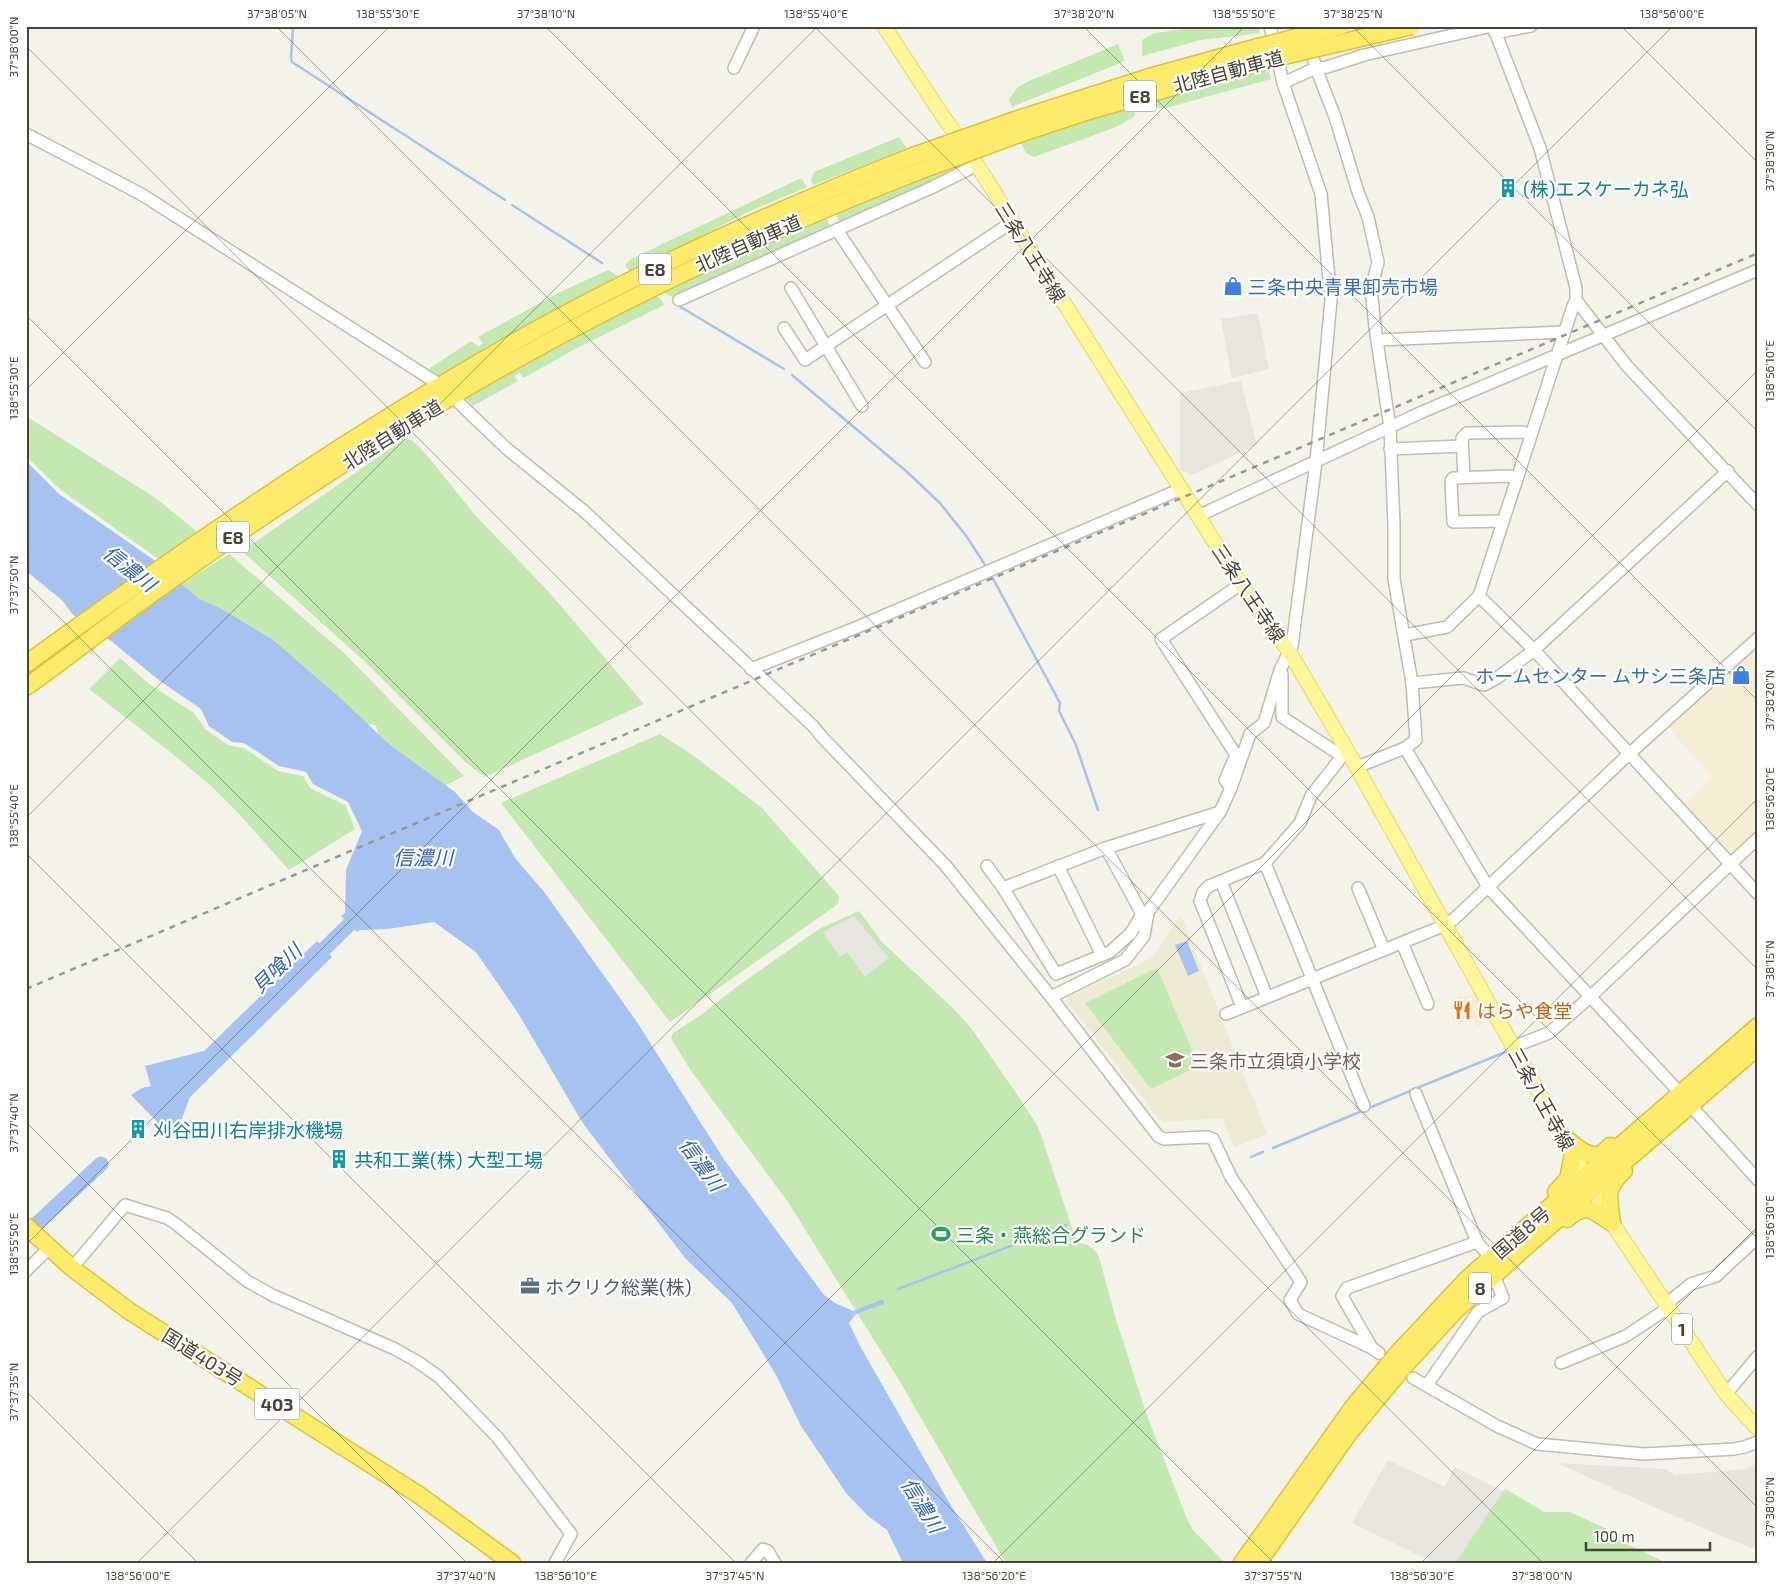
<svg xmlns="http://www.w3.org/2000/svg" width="1784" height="1589" viewBox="0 0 1784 1589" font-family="'Exo 2','Noto Sans JP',sans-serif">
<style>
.commercial{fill:#f6eed4}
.industrial{fill:#e7e4dd}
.education{fill:#edebd3}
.green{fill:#c4e8b2}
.parking{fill:#e6e5e0}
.water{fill:#a5c2f0}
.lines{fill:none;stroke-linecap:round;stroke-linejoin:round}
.stream{stroke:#a5c2f0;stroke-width:2.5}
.river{stroke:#a5c2f0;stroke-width:15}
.minor-casing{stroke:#c0bdab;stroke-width:14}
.major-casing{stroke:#e4d867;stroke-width:16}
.highway-casing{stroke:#ddc33a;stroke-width:19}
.minor{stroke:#fff;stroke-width:11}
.major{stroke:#fef698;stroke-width:14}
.highway{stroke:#fdeb6b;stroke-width:16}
.rail{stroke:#979797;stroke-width:2.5;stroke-dasharray:6 6;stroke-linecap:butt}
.highway-bridge-casing{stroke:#ddc33a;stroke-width:19;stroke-linecap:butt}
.highway-bridge{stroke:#fdeb6b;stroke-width:16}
.ticks{fill:none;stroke:#484537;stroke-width:1;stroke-opacity:0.45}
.labels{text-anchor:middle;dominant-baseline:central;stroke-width:4.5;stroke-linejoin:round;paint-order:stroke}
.shield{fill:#fff;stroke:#7f7d73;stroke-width:1}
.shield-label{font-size:18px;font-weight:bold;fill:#484537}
.street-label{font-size:19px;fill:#484537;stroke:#fff}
.culture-label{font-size:19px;fill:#0d838f;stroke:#fff;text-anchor:start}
.shop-label{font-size:19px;fill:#366cbe;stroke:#fff;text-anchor:start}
.food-label{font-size:19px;fill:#c56008;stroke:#fff;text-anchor:start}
.education-label{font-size:19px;fill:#785e54;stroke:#fff;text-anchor:start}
.leisure-label{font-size:19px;fill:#27864d;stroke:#fff;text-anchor:start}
.service-label{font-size:19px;fill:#4e5e75;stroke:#fff;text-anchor:start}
.water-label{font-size:20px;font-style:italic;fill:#3061b4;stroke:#fff}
.neatline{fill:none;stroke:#484537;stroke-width:2}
.ticks-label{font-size:12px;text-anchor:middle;fill:#484537}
</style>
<rect width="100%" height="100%" fill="#f4f3e9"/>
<g class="commercial">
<polygon points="1758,644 1758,849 1740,865 1684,804 1712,777 1668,727"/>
<polygon points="1476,992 1492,1020 1477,1027 1472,1018 1460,1023 1451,1002"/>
</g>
<polygon class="industrial" points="1557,1463 1666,1469 1675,1475 1746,1469 1757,1463 1758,1549 1751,1548 1731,1540 1649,1505"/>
<polygon class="education" points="1181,915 1267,1134 1234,1147 1222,1118 1162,1122 1067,1002 1068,997 1152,958"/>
<g class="green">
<polygon points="1207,26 1258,26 1260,33 1201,40 1142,56 1142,40 1154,33"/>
<polygon points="1118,44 1125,61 1012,107 1009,99 1018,87 1029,81"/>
<polygon points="1267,66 1271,79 1166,108 1152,107 1151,99"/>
<polygon points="1134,103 1135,116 1116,127 1034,157 1026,153 1018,138"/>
<polygon points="899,137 907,149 813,185 811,180 814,172"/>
<polygon points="963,160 966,164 961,169 839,224 835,210"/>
<polygon points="799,179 802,179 807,187 748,212 630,273 625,265 631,259"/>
<polygon points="825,216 831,227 675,298 660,291"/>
<polygon points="608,270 618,276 486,347 438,379 429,373 430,368 471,341 479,347 483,343 478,337 558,293"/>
<polygon points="656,296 661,299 664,305 575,349 524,378 519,373 514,376 518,381 473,406 465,398 541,355 550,352 619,314"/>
<polygon points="26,416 157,499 201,535 164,562 157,558 61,490 26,456"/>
<polygon points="406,438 413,441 425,453 476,516 549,592 644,704 485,777 465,762 364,661 242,551"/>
<polygon points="229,554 345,654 464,776 440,788 381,746 376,725 355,723 177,588 184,582"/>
<path d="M120 658 149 684 194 713 205 729 228 745 244 748 278 771 303 776 310 788 345 805 355 829 289 870C264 842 239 812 211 786 172 752 130 721 89 689Z"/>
<polygon points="660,734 694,756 762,808 839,896 838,904 670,1022 501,803"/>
<path d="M859 911 882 942 954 1009 972 1029 1020 1099 1037 1125 1042 1138 1077 1243C1089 1244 1094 1247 1099 1257L1115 1316 1146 1413 1187 1519 1193 1530 1223 1561 1222 1563H1006L958 1482 902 1385 788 1202 691 1071 671 1038 673 1033 701 1015 735 988 819 929Z"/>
<polygon points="1157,968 1199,1066 1151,1089 1085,1003"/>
<polygon points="1506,1489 1544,1512 1570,1512 1605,1528 1624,1543 1667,1563 1455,1563 1503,1491"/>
</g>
<g class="parking">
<polygon points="1258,313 1269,369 1232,378 1221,319"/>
<polygon points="1241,381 1257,445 1192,475 1180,470 1180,393"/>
<polygon points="854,916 889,958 865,977 847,952 840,957 823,932"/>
<polygon points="1388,1460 1445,1487 1454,1467 1503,1491 1455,1563 1435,1563 1352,1523"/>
</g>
<g class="water">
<polygon points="26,461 59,494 154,560 199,599 220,608 273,640 338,696 390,745 455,792 473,812 499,830 515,858 545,893 637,1022 723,1158 824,1295 835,1303 853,1311 883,1299 884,1304 856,1314 849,1323 859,1344 950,1504 987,1563 903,1563 887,1530 868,1516 846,1493 801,1426 776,1375 732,1303 685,1258 582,1122 518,1013 476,952 434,922 388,929 360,930 357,932 341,916 345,913 346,870 362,831 348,802 313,784 306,772 279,766 244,743 232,742 209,726 201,709 160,681 111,641 73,615 63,601 26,571"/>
<polygon points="317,941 332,957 190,1097 179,1126 169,1134 131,1095 142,1088 151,1086 145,1066 204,1051"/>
<polygon points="1187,941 1199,971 1188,976 1175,945"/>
</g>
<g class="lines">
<g class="stream">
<polyline points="293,26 291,58 292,62 505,200"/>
<polyline points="512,205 602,263"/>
<polyline points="679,306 784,369"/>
<polyline points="792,375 906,471 940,503 967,537 987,568"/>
<polyline points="990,573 1060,703 1059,711 1076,745 1098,810"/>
<polyline points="1417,1088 1508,1051"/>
<polyline points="1273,1148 1410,1091"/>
<polyline points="1251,1157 1263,1152"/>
<polyline points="898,1289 1066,1225"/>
</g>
<g class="river">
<polyline points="311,962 364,910"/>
<polyline points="26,1234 101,1164"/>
</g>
<g class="minor-casing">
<g id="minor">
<polyline points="1304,26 1316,68 1335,117 1358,192 1368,217 1378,262 1371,289 1375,327 1390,428 1394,524 1394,579 1412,683 1416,740 1405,748 1357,767"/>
<polyline points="1495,33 1531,26"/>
<polyline points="734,68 754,26"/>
<polyline points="1283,83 1316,68 1327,67 1364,55 1492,26"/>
<polyline points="26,134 141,194 434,381"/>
<polyline points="837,230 925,362"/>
<polyline points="791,288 862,406"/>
<polyline points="679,300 933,187 977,165"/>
<polyline points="1576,300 1627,366 1758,505"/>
<polyline points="784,328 805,360 1012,222"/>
<polyline points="1377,340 1564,332"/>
<polyline points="458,402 506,448 585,512 813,726 822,737 946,866 1051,997 1158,1136 1164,1139 1207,1137 1213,1139 1231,1177 1301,1282 1290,1300 1298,1314 1372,1348 1379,1353"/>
<polyline points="1390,449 1462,446"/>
<polyline points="1464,477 1462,438 1467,433 1523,432 1530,435"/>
<polyline points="1198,516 1422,412 1758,270"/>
<polyline points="1503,521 1453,522 1451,481 1453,478 1510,476 1517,478"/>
<polyline points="1479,596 1534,650 1758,894"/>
<polyline points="1405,635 1447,627 1479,596 1573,306 1576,300 1576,288 1540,148 1493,26"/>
<polyline points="751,669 855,628 1181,489"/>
<polyline points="1282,674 1282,717 1342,756"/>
<polyline points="1412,683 1463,678 1484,685 1497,678 1534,650 1728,471"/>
<polyline points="1405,748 1488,887 1680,1093"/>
<polyline points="1347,750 1311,796 1300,823 1265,863 1364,1106"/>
<polyline points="1231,788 1225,780 1236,755 1161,639 1241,584"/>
<polyline points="1106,848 1142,914"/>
<polyline points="987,866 1003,888 1056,974 1110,952 1131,933 1142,914 1148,912"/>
<polyline points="1058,866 1102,955"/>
<polyline points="1221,881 1267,997"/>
<polyline points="1003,888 1106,848 1220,812"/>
<polyline points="1358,888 1384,950"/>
<polyline points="1402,943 1428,1004"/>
<polyline points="1051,997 1125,960 1144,936 1148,912 1220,812 1231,788 1250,734 1264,723 1280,670 1292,646 1316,462 1331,300 1321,194 1283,83 1270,26"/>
<polyline points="1242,1007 1200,901 1203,892 1209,886 1265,863"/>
<polyline points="1226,1014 1438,928 1453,920 1629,754 1758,638"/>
<polyline points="1513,1047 1549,1033 1590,997 1758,838"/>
<polyline points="1416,1094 1477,1242 1491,1258"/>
<polyline points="1690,1105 1758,1180"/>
<polyline points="72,1268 125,1205 167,1218 176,1224 247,1281 272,1295 395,1349 418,1362 439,1377 498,1438 571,1534 555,1563"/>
<polyline points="26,1271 50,1247"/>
<polyline points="1372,1348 1342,1296 1347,1288 1477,1242"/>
<polyline points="1561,1363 1626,1336 1668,1308 1671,1300 1691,1284 1716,1276 1758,1237"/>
<polyline points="1413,1378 1497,1426 1537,1444 1644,1454 1734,1449 1744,1447 1758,1442"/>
<polyline points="1427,1385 1478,1312 1503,1298 1494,1275"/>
<polyline points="1726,1394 1758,1356"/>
<polyline points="751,1563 763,1549 768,1551 775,1563"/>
</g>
</g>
<g class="major-casing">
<polyline id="major" points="884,26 938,109 977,165 1241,584 1290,653 1347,750 1612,1223 1726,1394 1758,1429"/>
</g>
<g class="highway-casing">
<g id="highway">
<polyline points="1015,120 1146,78 1258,47"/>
<polyline points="1019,134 1089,111 1263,61"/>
<path d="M26 664C187 547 352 434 525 336 650 266 781 208 913 156"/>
<path d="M26 687C63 661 98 633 135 606 213 549 294 495 376 443 547 334 730 245 919 171"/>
<path d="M1564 1137C1572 1143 1585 1157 1597 1155 1602 1155 1607 1149 1610 1146"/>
<polyline points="1556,1192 1568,1179 1573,1154"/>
<path d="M1567 1219C1587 1201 1593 1211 1612 1223"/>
<path d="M1612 1223C1609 1199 1604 1188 1624 1171"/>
<polyline points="26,1226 72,1268 129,1311 419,1495 512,1563"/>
<polyline points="1242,1563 1353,1407 1397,1354 1468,1278 1758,1026"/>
<polyline points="1258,1563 1349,1433 1407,1363 1455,1311 1529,1244 1758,1047"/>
</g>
</g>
<use href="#minor" class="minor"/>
<use href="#major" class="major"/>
<use href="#highway" class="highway"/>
<polyline class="rail" points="26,989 1758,253"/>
<g class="highway-bridge-casing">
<g id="highway-bridge">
<polyline points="1258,47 1341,26"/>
<polyline points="1263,61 1412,26"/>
<polyline points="913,156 1015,120"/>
<polyline points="919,171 1019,134"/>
</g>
</g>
<use href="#highway-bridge" class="highway-bridge"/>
</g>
<path class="ticks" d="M276 26 1758 1508M545 26 1758 1239M814 26 1758 970M1083 26 1758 701M1352 26 1758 432M1621 26 1758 163M26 46 1543 1563M26 315 1274 1563M26 390 390 26M26 584 1005 1563M26 818 818 26M26 853 736 1563M26 1122 467 1563M26 1245 1245 26M26 1391 198 1563M137 1563 1673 26M565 1563 1758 370M993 1563 1758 798M1421 1563 1758 1226"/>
<defs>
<g id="building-bare" transform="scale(1.5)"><path d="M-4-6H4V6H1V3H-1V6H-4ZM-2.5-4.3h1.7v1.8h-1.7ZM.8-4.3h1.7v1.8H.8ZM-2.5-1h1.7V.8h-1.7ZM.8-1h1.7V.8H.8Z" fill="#0f9aa8" stroke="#fff" stroke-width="2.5" paint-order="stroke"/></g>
<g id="shop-bare" transform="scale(1.5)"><path d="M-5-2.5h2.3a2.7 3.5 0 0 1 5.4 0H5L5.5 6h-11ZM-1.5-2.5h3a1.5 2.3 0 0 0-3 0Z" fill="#3f7fe0" stroke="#fff" stroke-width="2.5" paint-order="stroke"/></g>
<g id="restaurant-bare" transform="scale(1.5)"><path d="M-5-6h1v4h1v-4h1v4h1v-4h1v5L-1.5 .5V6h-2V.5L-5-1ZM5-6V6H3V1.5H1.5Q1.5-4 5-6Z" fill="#e8710a" stroke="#fff" stroke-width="2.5" paint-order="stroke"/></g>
<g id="school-bare" transform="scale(1.5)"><path d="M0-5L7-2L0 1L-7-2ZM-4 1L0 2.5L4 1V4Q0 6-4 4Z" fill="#8d6e63" stroke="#fff" stroke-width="2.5" paint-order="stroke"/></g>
<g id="stadium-bare" transform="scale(1.5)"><path d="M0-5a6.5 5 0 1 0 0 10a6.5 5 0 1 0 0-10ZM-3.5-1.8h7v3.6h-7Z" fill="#2e9e5b" stroke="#fff" stroke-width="2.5" paint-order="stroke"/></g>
<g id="office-bare" transform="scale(1.5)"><path d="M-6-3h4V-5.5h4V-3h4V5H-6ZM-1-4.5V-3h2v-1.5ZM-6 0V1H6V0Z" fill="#5c6f8a" stroke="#fff" stroke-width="2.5" paint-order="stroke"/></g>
</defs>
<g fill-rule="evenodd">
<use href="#building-bare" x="1508" y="188"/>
<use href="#shop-bare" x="1233" y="286"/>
<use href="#shop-bare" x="1741" y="675"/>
<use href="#restaurant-bare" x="1462" y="1010"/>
<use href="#school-bare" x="1175" y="1060"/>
<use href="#building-bare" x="138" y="1129"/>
<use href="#building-bare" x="339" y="1159"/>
<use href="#stadium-bare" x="941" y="1234"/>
<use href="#office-bare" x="530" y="1286"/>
</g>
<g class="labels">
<g class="shield">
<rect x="1124" y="80.5" width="32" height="31" rx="4"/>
<rect x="639" y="253.5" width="32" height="31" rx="4"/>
<rect x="217" y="521.5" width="32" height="31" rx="4"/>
<rect x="1469" y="1272.5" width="22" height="31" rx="4"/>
<rect x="1672" y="1313.5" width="20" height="31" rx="4"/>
<rect x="254.5" y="1388.5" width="45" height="31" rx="4"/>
</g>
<g class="shield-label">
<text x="1140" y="96">E8</text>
<text x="655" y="269">E8</text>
<text x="233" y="537">E8</text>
<text x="1480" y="1288">8</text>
<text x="1682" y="1329">1</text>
<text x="277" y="1404">403</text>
</g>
<g class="street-label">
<text transform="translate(1228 71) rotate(-15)">北陸自動車道</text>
<text transform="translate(748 243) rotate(-24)">北陸自動車道</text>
<text transform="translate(1031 252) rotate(58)">三条八王寺線</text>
<text transform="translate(392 434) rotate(-32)">北陸自動車道</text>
<text transform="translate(1249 593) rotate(56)">三条八王寺線</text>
<text transform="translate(1542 1099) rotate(61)">三条八王寺線</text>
<text transform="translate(1521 1232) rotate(-41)">国道8号</text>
<text transform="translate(203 1357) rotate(32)">国道403号</text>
</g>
<g class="culture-label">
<text x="1523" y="188">(株)エスケーカネ弘</text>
<text x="153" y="1129">刈谷田川右岸排水機場</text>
<text x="354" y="1159">共和工業(株) 大型工場</text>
</g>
<g class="shop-label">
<text x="1248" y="286">三条中央青果卸売市場</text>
<text x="1726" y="675" text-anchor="end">ホームセンター ムサシ三条店</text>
</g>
<g class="food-label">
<text x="1477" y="1010">はらや食堂</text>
</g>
<g class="education-label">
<text x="1190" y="1060">三条市立須頃小学校</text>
</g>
<g class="leisure-label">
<text x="956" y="1234">三条・燕総合グランド</text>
</g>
<g class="service-label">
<text x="545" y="1286">ホクリク総業(株)</text>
</g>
<g class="water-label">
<text transform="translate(130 568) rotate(38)">信濃川</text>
<text x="423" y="857">信濃川</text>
<text transform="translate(276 968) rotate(-44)">貝喰川</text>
<text transform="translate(702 1164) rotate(54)">信濃川</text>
<text transform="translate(923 1505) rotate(58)">信濃川</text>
</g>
</g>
<rect width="1784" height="1589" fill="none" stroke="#ffffff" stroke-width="55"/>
<path d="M1586 1542v8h124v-8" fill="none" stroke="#484537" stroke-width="2.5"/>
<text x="1594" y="1542" font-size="15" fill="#484537" stroke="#ffffff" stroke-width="4" paint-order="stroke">100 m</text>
<rect x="28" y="28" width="1728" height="1534" class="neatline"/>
<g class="ticks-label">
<text x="277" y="18">37°38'05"N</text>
<text x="388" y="18">138°55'30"E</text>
<text x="546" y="18">37°38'10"N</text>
<text x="816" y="18">138°55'40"E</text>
<text x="1084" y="18">37°38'20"N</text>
<text x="1244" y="18">138°55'50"E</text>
<text x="1353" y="18">37°38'25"N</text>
<text x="1672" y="18">138°56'00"E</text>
<text transform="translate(14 47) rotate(-90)" y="4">37°38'00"N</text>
<text transform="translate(1770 161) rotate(-90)" y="4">37°38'30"N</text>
<text transform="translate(1770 371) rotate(-90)" y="4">138°56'10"E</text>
<text transform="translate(14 388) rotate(-90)" y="4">138°55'30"E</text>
<text transform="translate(14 585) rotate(-90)" y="4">37°37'50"N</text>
<text transform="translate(1770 700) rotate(-90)" y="4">37°38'20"N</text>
<text transform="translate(1770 799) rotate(-90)" y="4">138°56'20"E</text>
<text transform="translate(14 816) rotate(-90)" y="4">138°55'40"E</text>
<text transform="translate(1770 969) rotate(-90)" y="4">37°38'15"N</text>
<text transform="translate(14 1123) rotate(-90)" y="4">37°37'40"N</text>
<text transform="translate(1770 1227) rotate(-90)" y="4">138°56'30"E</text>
<text transform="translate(14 1244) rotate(-90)" y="4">138°55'50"E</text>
<text transform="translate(14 1392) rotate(-90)" y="4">37°37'35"N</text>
<text transform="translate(1770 1507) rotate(-90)" y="4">37°38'05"N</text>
<text x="138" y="1580">138°56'00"E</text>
<text x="466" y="1580">37°37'40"N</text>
<text x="566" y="1580">138°56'10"E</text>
<text x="735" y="1580">37°37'45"N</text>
<text x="994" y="1580">138°56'20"E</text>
<text x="1273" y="1580">37°37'55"N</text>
<text x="1422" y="1580">138°56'30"E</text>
<text x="1542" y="1580">37°38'00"N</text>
</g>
</svg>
